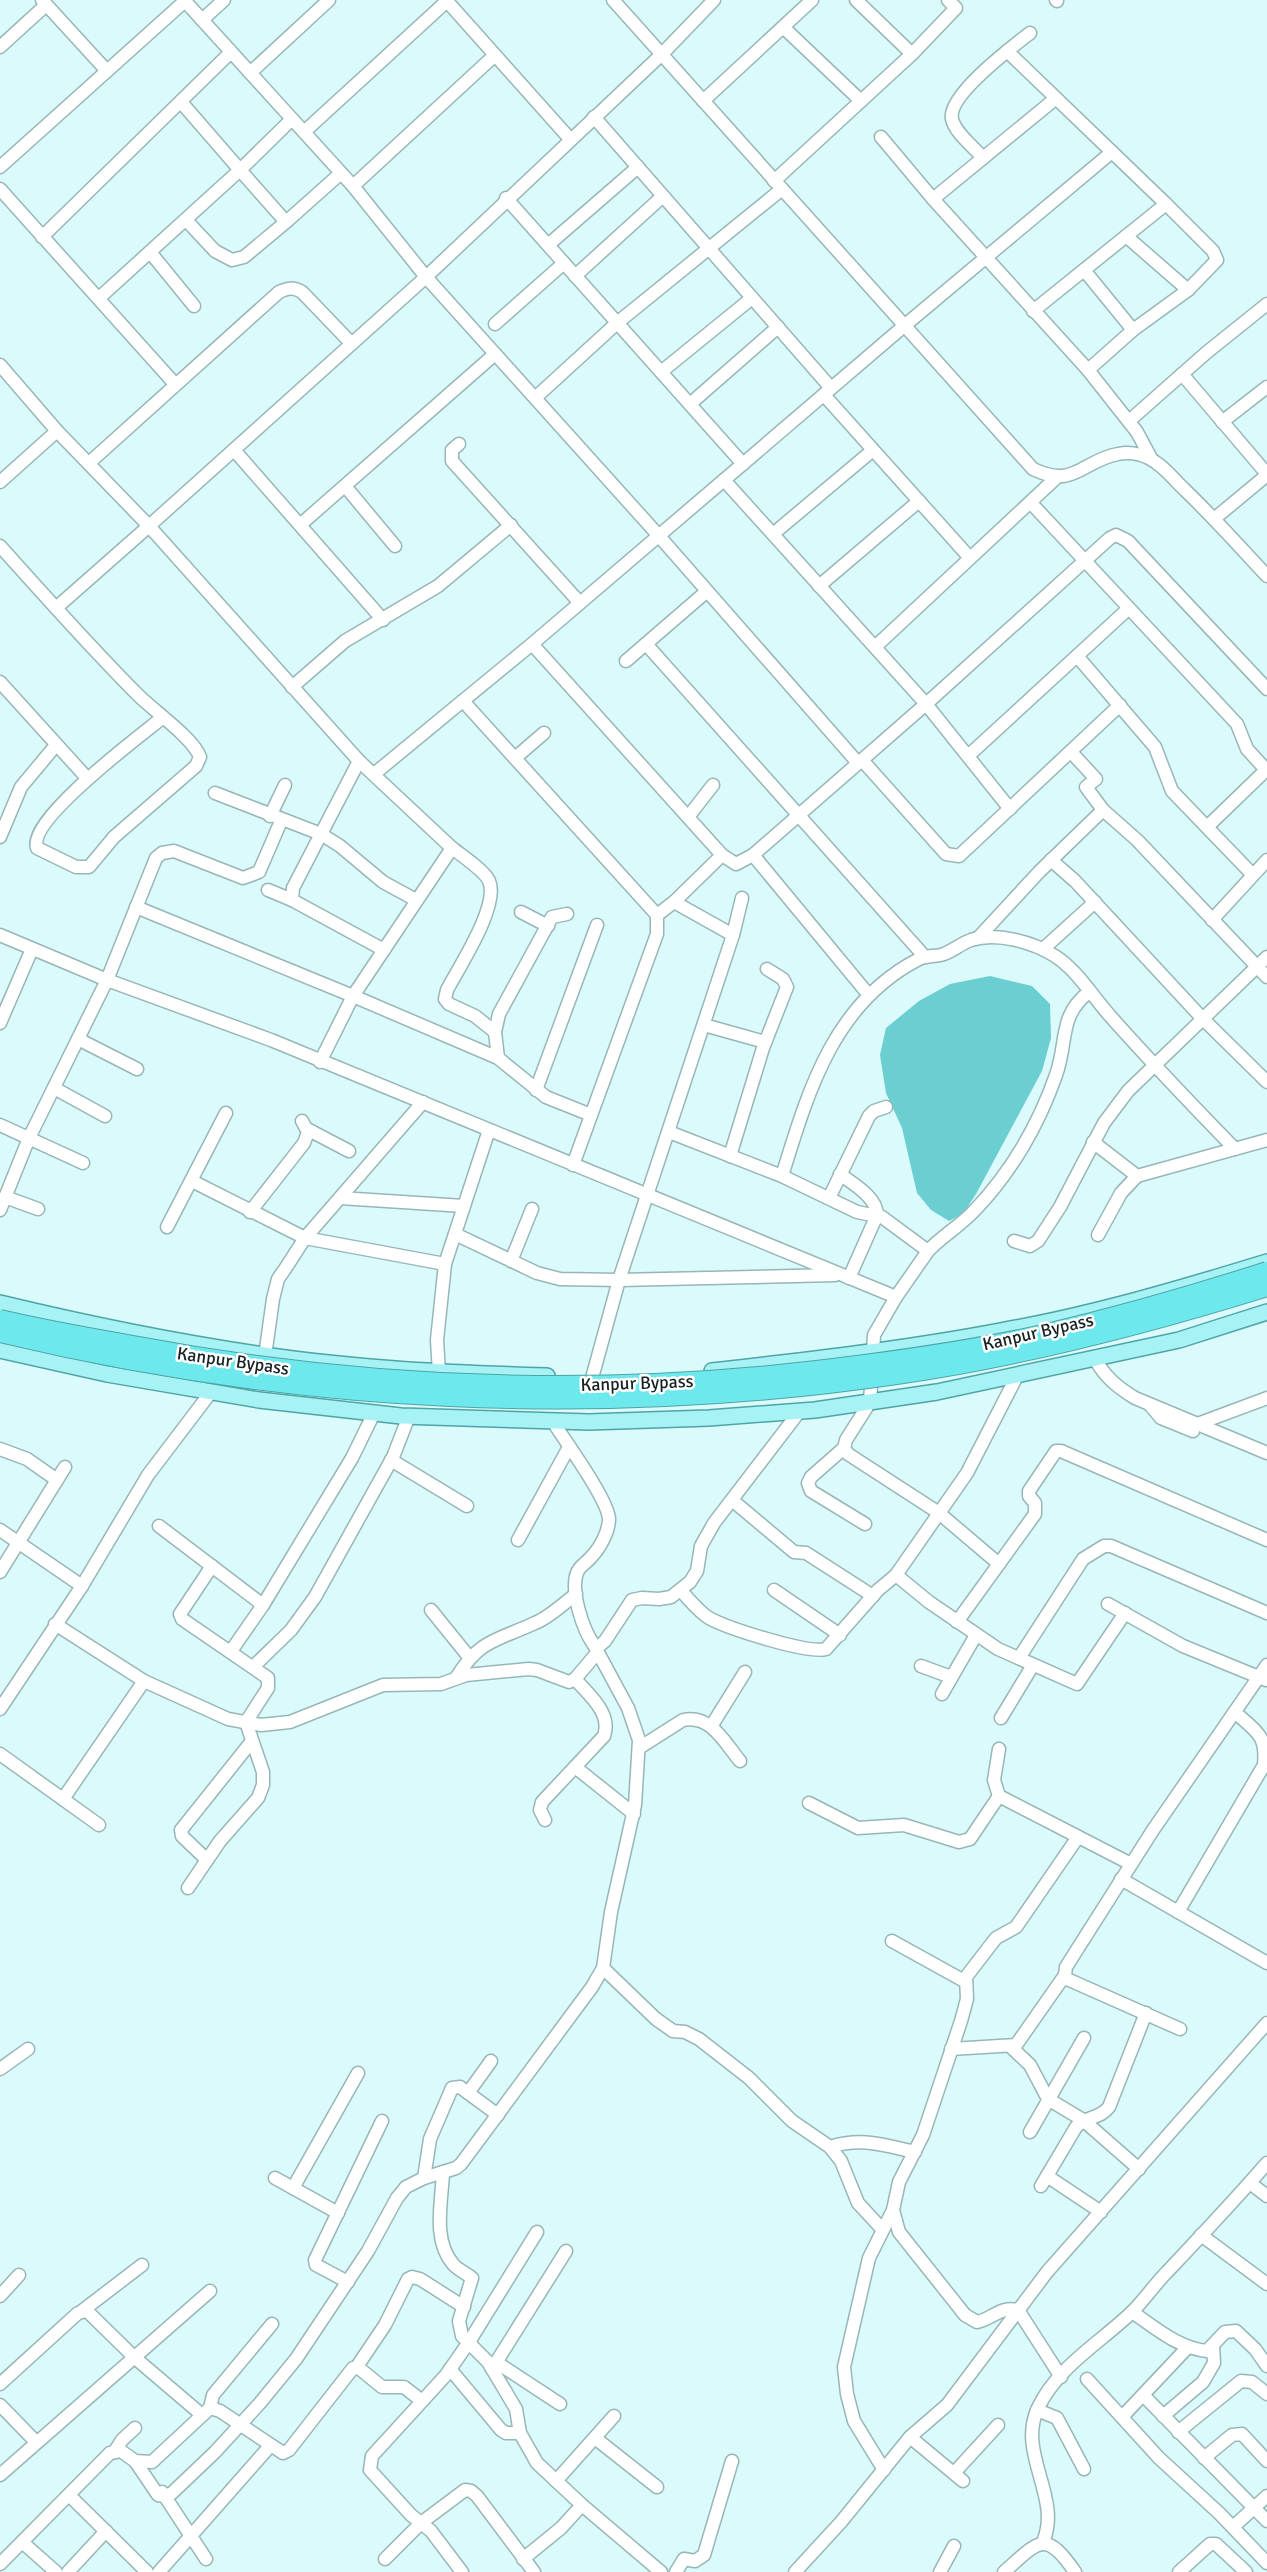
<svg xmlns="http://www.w3.org/2000/svg" width="1267" height="2572" viewBox="0 0 1267 2572" font-family="Signika,sans-serif">
<style>
.water{fill:#6bced1}
.lines{fill:none;stroke-linecap:round;stroke-linejoin:round}
.minor-casing{stroke:#98b6b6;stroke-width:15}
.major-casing{stroke:#4fa4a6;stroke-width:18}
.minor{stroke:#fff;stroke-width:12}
.major{stroke:#a7f2f4;stroke-width:15}
.highway-bridge-casing{stroke:#4fa4a6;stroke-width:20;stroke-linecap:butt}
.highway-bridge{stroke:#6de9ed;stroke-width:18}
.labels{text-anchor:middle;dominant-baseline:central;stroke-width:5;stroke-linejoin:round;paint-order:stroke}
.street-label{font-size:18px;fill:#172323;stroke:#fff}
</style>
<rect width="100%" height="100%" fill="#dafafb"/>
<polygon class="water" points="990,976 1032,986 1050,1004 1051,1038 1042,1071 976,1194 963,1214 949,1221 931,1210 917,1193 902,1128 886,1093 880,1055 886,1028 919,1001 950,984"/>
<g class="lines">
<g class="minor-casing">
<g id="minor">
<polyline points="42,0 107,71"/>
<polyline points="184,0 353,186 426,277 659,536 858,763"/>
<polyline points="446,0 570,139"/>
<path d="M613 0 1033 469C1075 489 1081 461 1118 454 1132 451 1147 455 1158 464 1168 471 1176 482 1185 490 1214 518 1240 547 1267 576"/>
<polyline points="856,0 912,54"/>
<polyline points="1056,0 1057,1"/>
<polyline points="202,20 224,0"/>
<polyline points="783,27 861,101"/>
<polyline points="0,47 46,5"/>
<polyline points="1007,51 1112,152"/>
<polyline points="250,73 329,0"/>
<polyline points="703,101 812,0"/>
<polyline points="594,117 831,388"/>
<polyline points="292,119 240,170 286,222 341,173"/>
<polyline points="304,132 447,1"/>
<polyline points="881,137 933,199 1088,370 1133,330 1188,290 1217,260 1213,251 1166,204"/>
<path d="M983 158C974 147 955 133 952 119 947 96 1012 47 1030 33"/>
<polyline points="0,167 185,1"/>
<polyline points="774,181 912,54 956,8 948,0"/>
<polyline points="353,186 495,55"/>
<polyline points="0,189 174,383"/>
<polyline points="506,198 743,464"/>
<polyline points="933,199 1055,99"/>
<polyline points="186,220 215,251 232,260 244,257 286,222"/>
<polyline points="1126,236 1188,290"/>
<polyline points="42,237 231,52"/>
<polyline points="548,245 638,167"/>
<polyline points="150,252 194,306"/>
<polyline points="1084,270 1133,330"/>
<polyline points="575,276 663,196"/>
<polyline points="99,298 240,170 181,102"/>
<polyline points="495,324 564,263"/>
<polyline points="0,365 57,431 149,526 426,277 662,54 714,0"/>
<polyline points="1088,370 1137,432 1152,460"/>
<polyline points="661,372 752,298"/>
<polyline points="1182,374 1267,474"/>
<polyline points="824,395 970,558"/>
<polyline points="535,398 617,323 782,189"/>
<polyline points="690,404 778,327"/>
<polyline points="1129,421 1206,353 1267,304"/>
<polyline points="1222,422 1267,387"/>
<polyline points="459,444 452,450 452,461 580,603"/>
<polyline points="234,450 383,620"/>
<path d="M89 463 279 292C288 288 293 287 302 292L351 343"/>
<polyline points="0,482 57,431"/>
<polyline points="345,486 395,546"/>
<polyline points="1031,503 1237,724 1247,749 1267,771"/>
<polyline points="1214,519 1267,475"/>
<polyline points="300,525 495,354"/>
<polyline points="773,534 873,450"/>
<path d="M0 546C45 596 90 647 138 695 154 711 193 738 200 757L196 766 114 837 89 867H76L37 848C27 820 140 736 162 718"/>
<polyline points="819,586 919,501"/>
<polyline points="56,608 149,526 359,761 452,848 353,996 320,1062"/>
<polyline points="532,644 722,855 736,864 753,855 926,704 1110,538 1116,535 1128,541 1267,689"/>
<polyline points="646,644 925,957"/>
<polyline points="875,647 1056,478"/>
<polyline points="1077,656 1155,747 1172,791 1252,874"/>
<polyline points="626,661 706,592"/>
<polyline points="0,682 87,778"/>
<polyline points="292,687 345,641 438,586 511,525"/>
<polyline points="463,701 657,915 674,902"/>
<polyline points="1071,752 1096,779 1086,787 1103,810 1137,840 1267,977"/>
<polyline points="968,756 1128,609"/>
<polyline points="515,758 544,733"/>
<polyline points="862,760 946,854 959,856 1120,705"/>
<polyline points="374,774 532,644 724,480"/>
<polyline points="215,793 321,834 359,761"/>
<polyline points="1010,809 926,704 724,480 904,326 1112,152 1166,204 1033,311"/>
<polyline points="270,816 285,785"/>
<polyline points="688,817 713,785"/>
<polyline points="1207,827 1266,770"/>
<polyline points="0,837 21,787 56,745"/>
<path d="M452 848C461 855 485 871 489 881 500 905 459 967 447 990L445 999 449 1004 475 1016 495 1032"/>
<polyline points="753,855 868,994"/>
<polyline points="1051,860 1075,881 1202,1018 1267,1082"/>
<polyline points="268,890 292,900"/>
<polyline points="136,907 353,996 498,1058 546,1097 591,1115"/>
<polyline points="521,912 548,926"/>
<polyline points="1212,920 1267,860"/>
<polyline points="0,935 107,980 271,1040 896,1297 874,1335 870,1402 846,1440 844,1448 848,1454 939,1513 999,1564"/>
<polyline points="733,935 742,898"/>
<polyline points="978,938 1039,872 1103,810"/>
<polyline points="1043,949 1095,902"/>
<polyline points="384,950 292,900 293,888 321,834 340,846 383,882 416,900"/>
<polyline points="0,1023 32,949"/>
<polyline points="704,1025 765,1042"/>
<polyline points="78,1039 137,1069"/>
<polyline points="498,1058 495,1032 499,1014 552,917 567,914"/>
<polyline points="54,1088 105,1116"/>
<polyline points="536,1090 597,925"/>
<polyline points="0,1125 83,1163"/>
<polyline points="307,1129 349,1151"/>
<polyline points="669,1132 782,1176 857,1212 882,1217 928,1251 896,1297"/>
<polyline points="1093,1142 1137,1176 1267,1140"/>
<polyline points="730,1156 763,1048 787,987 783,979 767,969"/>
<polyline points="573,1165 657,934 657,915"/>
<path d="M840 1174C853 1184 877 1197 877 1215L849 1278"/>
<path d="M782 1176C808 1092 833 1003 919 959 927 955 936 957 944 954 954 950 962 943 971 940 997 932 1033 942 1055 956 1077 970 1093 997 1111 1017 1151 1062 1193 1106 1235 1149"/>
<polyline points="192,1181 305,1238 445,1264"/>
<polyline points="5,1197 38,1209"/>
<polyline points="340,1198 464,1206"/>
<polyline points="829,1198 869,1116 874,1111 886,1107"/>
<polyline points="0,1210 29,1138 107,980 156,858 162,853 174,851 243,878 259,872 281,821"/>
<polyline points="250,1212 304,1143 308,1132 302,1121"/>
<polyline points="167,1227 226,1113"/>
<polyline points="455,1234 537,1273 560,1279 619,1280 835,1275"/>
<polyline points="1098,1235 1121,1193 1137,1176"/>
<polyline points="1014,1241 1030,1246 1038,1241 1060,1207 1104,1123 1128,1091 1267,957"/>
<path d="M928 1251C942 1236 960 1226 974 1211 1011 1173 1039 1124 1056 1075 1068 1042 1058 1016 1089 992"/>
<polyline points="511,1261 532,1209"/>
<polyline points="265,1356 273,1299 278,1279 285,1269 305,1238 423,1102"/>
<path d="M1095 1359C1105 1377 1117 1387 1135 1398L1267 1453"/>
<polyline points="439,1373 437,1340 445,1264 489,1130"/>
<polyline points="592,1378 619,1280 733,935 674,902 722,855"/>
<polyline points="1150,1405 1161,1418 1193,1431"/>
<path d="M552 1420C564 1440 608 1499 609 1519 609 1531 600 1548 592 1556 588 1562 579 1566 577 1573 570 1591 583 1630 594 1645L599 1646 605 1641 632 1600 642 1598 659 1599 671 1597 690 1582 697 1571 701 1546 714 1523 799 1412"/>
<polyline points="1192,1426 1267,1398"/>
<polyline points="844,1448 811,1477 808,1483 811,1491 865,1524"/>
<polyline points="0,1449 27,1459 57,1480"/>
<polyline points="391,1460 467,1506"/>
<polyline points="732,1500 794,1552 806,1553 873,1596"/>
<polyline points="159,1526 263,1605 352,1458 374,1413"/>
<polyline points="0,1530 82,1586"/>
<polyline points="518,1540 569,1447"/>
<polyline points="0,1572 65,1467"/>
<polyline points="896,1575 929,1602 998,1649 1077,1684 1125,1613"/>
<polyline points="774,1590 840,1635"/>
<path d="M681 1591C690 1600 698 1611 709 1618 727 1628 807 1654 826 1649L878 1590 896 1575 967 1473 1017 1376"/>
<polyline points="1108,1604 1183,1646 1266,1680"/>
<polyline points="431,1610 469,1657"/>
<polyline points="957,1622 1035,1514 1035,1503 1029,1496 1029,1491 1056,1451 1061,1451 1267,1540"/>
<polyline points="55,1624 144,1681 63,1799"/>
<polyline points="231,1651 263,1605"/>
<polyline points="1019,1658 1083,1559 1104,1546 1111,1546 1267,1613"/>
<polyline points="921,1666 951,1677"/>
<polyline points="253,1667 291,1630 315,1597 393,1457 409,1416"/>
<path d="M456 1678C480 1639 496 1641 535 1623 550 1617 563 1604 576 1594"/>
<polyline points="144,1681 228,1719 261,1725 290,1722 383,1685 441,1684 466,1675 529,1669 537,1670 569,1682 575,1679 597,1653"/>
<polyline points="942,1694 976,1635"/>
<polyline points="0,1709 82,1586 148,1475 211,1392"/>
<polyline points="1001,1718 1033,1665"/>
<polyline points="712,1725 745,1672"/>
<path d="M639 1748 683 1720C711 1714 725 1743 740 1761"/>
<polyline points="999,1749 994,1780 999,1796 1131,1864"/>
<polyline points="0,1754 99,1825"/>
<polyline points="575,1767 634,1814"/>
<polyline points="809,1803 858,1828 904,1825 959,1842 970,1839 999,1796"/>
<path d="M545 1820 540 1810 542 1802 604 1736C612 1713 589 1695 575 1679"/>
<polyline points="207,1860 182,1836 181,1830 252,1741"/>
<polyline points="1121,1879 1267,1963"/>
<polyline points="188,1888 220,1841 258,1798 263,1785 263,1772 246,1722 268,1688 268,1678 182,1619 180,1614 212,1566"/>
<path d="M1178 1912 1264 1765C1267 1734 1256 1732 1235 1712"/>
<polyline points="892,1941 966,1982"/>
<polyline points="603,1968 656,2019 673,2031 685,2032 699,2039 749,2078 792,2121 830,2147 841,2161 858,2203 882,2229"/>
<polyline points="1180,2029 1067,1979 1065,1975 1066,1967 1153,1830 1267,1665"/>
<polyline points="1011,2047 1030,2065 1048,2099 1083,2120 1139,2169"/>
<polyline points="951,2049 1016,2045 1065,1975"/>
<polyline points="0,2069 28,2049"/>
<polyline points="468,2093 491,2061"/>
<polyline points="1030,2132 1084,2038"/>
<path d="M830 2147C862 2137 883 2145 915 2152"/>
<path d="M443 2172C442 2201 432 2240 453 2264 458 2270 466 2273 472 2278L459 2321 462 2336 488 2362 516 2409 520 2433 537 2463 582 2505 661 2572"/>
<polyline points="1047,2176 1101,2212"/>
<polyline points="275,2178 338,2213"/>
<polyline points="424,2178 430,2139 452,2088 460,2087 498,2115"/>
<polyline points="1250,2183 1267,2196"/>
<path d="M1041 2186 1076 2127C1086 2116 1100 2119 1109 2107L1146 2013"/>
<polyline points="293,2188 358,2073"/>
<polyline points="1201,2235 1267,2284"/>
<polyline points="348,2282 316,2265 315,2260 382,2121"/>
<polyline points="0,2296 19,2275"/>
<polyline points="82,2311 142,2265"/>
<path d="M1132 2312C1156 2328 1178 2348 1207 2351L1225 2332 1236 2331 1255 2349 1267 2366"/>
<polyline points="496,2362 560,2404"/>
<polyline points="356,2368 385,2325 408,2279 412,2277 420,2279 464,2307"/>
<polyline points="450,2369 501,2430 506,2433 520,2433"/>
<polyline points="492,2369 566,2251"/>
<path d="M1061 2377 1018 2310C1000 2306 994 2318 977 2322L965 2315 899 2232 893 2210 899 2182 923 2135 961 2021 967 1999 966 1977 996 1938 1016 1927 1078 1837"/>
<polyline points="1087,2379 1159,2458 1219,2513 1267,2563"/>
<polyline points="0,2384 78,2313 87,2311 134,2357 202,2415"/>
<polyline points="1143,2395 1267,2521"/>
<polyline points="0,2405 36,2442"/>
<polyline points="210,2408 213,2395 272,2324"/>
<polyline points="1037,2410 1057,2418 1084,2469"/>
<polyline points="1163,2416 1203,2382 1214,2363 1213,2346"/>
<polyline points="1122,2417 1188,2347"/>
<polyline points="1178,2432 1241,2381 1252,2382 1267,2394"/>
<polyline points="910,2437 963,2481"/>
<polyline points="595,2438 657,2487"/>
<polyline points="115,2451 122,2440 135,2428"/>
<polyline points="1204,2458 1232,2435 1242,2434 1267,2461"/>
<polyline points="135,2461 158,2495 165,2496 172,2493 215,2452 260,2403 296,2359 368,2251 397,2198 406,2187 424,2178 456,2168 461,2164 592,1987 603,1968 611,1912 635,1805 639,1740 628,1708 594,1645"/>
<polyline points="884,2470 854,2421 847,2394 844,2367 869,2258 893,2210"/>
<polyline points="954,2473 998,2425"/>
<polyline points="0,2475 210,2291"/>
<polyline points="556,2481 614,2416"/>
<polyline points="162,2492 206,2559"/>
<polyline points="69,2495 147,2572"/>
<polyline points="1233,2527 1267,2496"/>
<polyline points="22,2542 56,2572"/>
<path d="M1042 2544C1064 2499 1016 2454 1038 2408 1057 2367 1101 2342 1132 2312 1145 2299 1155 2284 1167 2272 1201 2236 1235 2200 1267 2163"/>
<polyline points="385,2559 421,2523 465,2490 471,2491 477,2496 534,2572"/>
<polyline points="523,2559 561,2528 582,2505"/>
<polyline points="0,2564 110,2453 121,2451 135,2461 152,2462 210,2408 220,2411 283,2453 289,2450 353,2368 360,2369 382,2387 404,2387 422,2401"/>
<polyline points="68,2572 106,2531"/>
<polyline points="159,2572 270,2446"/>
<polyline points="462,2572 431,2531 411,2515 370,2470 372,2456 446,2375 469,2342 537,2232"/>
<polyline points="676,2572 684,2559 695,2561 704,2555 732,2461"/>
<polyline points="795,2572 841,2522 910,2437 947,2405 1047,2272 1267,2023"/>
<polyline points="940,2572 954,2546"/>
<path d="M1004 2572C1038 2542 1045 2528 1075 2572"/>
<polyline points="1179,2572 1210,2544 1216,2544 1246,2572"/>
</g>
</g>
<g class="major-casing">
<g id="major">
<path d="M0 1303C87 1324 175 1342 264 1355 357 1369 453 1373 547 1376"/>
<polyline points="0,1350 107,1374 259,1400 401,1416 589,1422 709,1418 815,1410 937,1392 1179,1340 1267,1312"/>
<path d="M712 1371C809 1360 905 1349 1000 1331 1091 1315 1179 1289 1267 1262"/>
</g>
</g>
<use href="#minor" class="minor"/>
<use href="#major" class="major"/>
<g class="highway-bridge-casing">
<g id="highway-bridge">
<path d="M0 1319C46 1330 93 1338 139 1346 379 1391 623 1397 865 1364 925 1356 985 1347 1043 1334 1119 1316 1193 1295 1267 1271"/>
<path d="M0 1333C296 1404 602 1419 903 1374 1027 1356 1148 1324 1267 1287"/>
</g>
</g>
<use href="#highway-bridge" class="highway-bridge"/>
</g>
<g class="labels">
<g class="street-label">
<text transform="translate(1038 1332) rotate(-13)">Kanpur Bypass</text>
<text transform="translate(233 1361) rotate(8)">Kanpur Bypass</text>
<text transform="translate(637 1383) rotate(-2)">Kanpur Bypass</text>
</g>
</g>
</svg>
